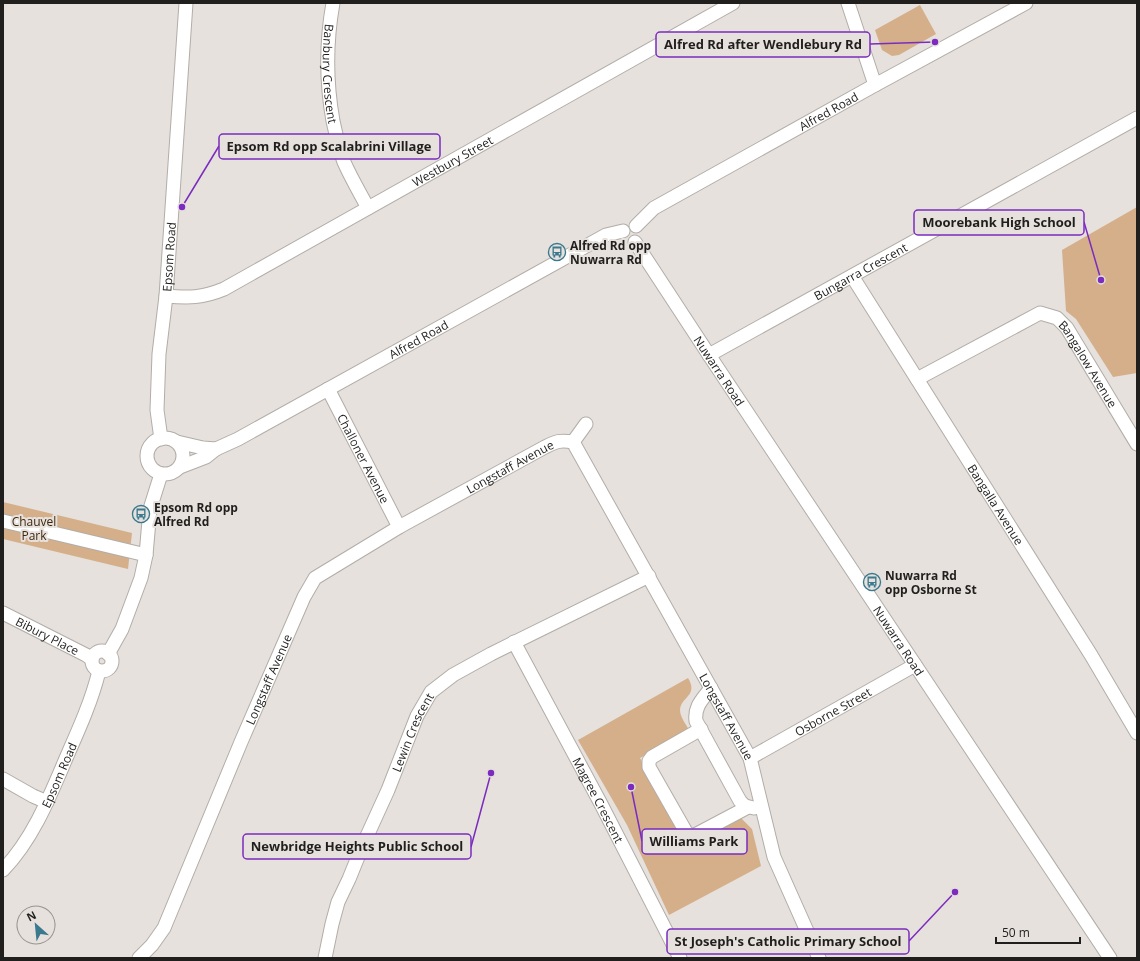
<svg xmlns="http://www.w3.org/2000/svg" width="1140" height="961" viewBox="0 0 1140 961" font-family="'Open Sans',sans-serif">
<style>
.green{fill:#d5af8a}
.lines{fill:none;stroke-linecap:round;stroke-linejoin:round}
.minor-casing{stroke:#b2ada8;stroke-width:15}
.minor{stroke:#fff;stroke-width:13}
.labels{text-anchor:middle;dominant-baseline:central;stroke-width:4;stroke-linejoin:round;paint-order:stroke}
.street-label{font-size:12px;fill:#201f1d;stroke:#e6e1dc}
.poi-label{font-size:12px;font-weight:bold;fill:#201f1d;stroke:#e6e1dc;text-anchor:start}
.park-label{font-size:12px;fill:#40280e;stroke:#e6e1dc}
.leader{fill:none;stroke:#7b2cbf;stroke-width:1.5}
.callout-dot{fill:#7b2cbf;stroke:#e6e1dc;stroke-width:1.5}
.callout{fill:#e6e1dc;stroke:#7b2cbf;stroke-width:1.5}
.callout-label{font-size:13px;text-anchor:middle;font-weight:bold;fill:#201f1d}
</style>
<rect width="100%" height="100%" fill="#e6e1dc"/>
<g class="green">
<polygon points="920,5 936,34 899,55 892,56 882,50 875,30"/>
<polygon points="1137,207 1137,373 1113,377 1076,319 1066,311 1062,250"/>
<polygon points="3,502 132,533 128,569 3,539"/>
<path d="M688 678C699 696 680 697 680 710 680 717 686 724 689 730L640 758 686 841 690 843 694 842 740 817 752 829 761 866 669 915 627 825 578 740Z"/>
</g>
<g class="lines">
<g class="minor-casing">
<g id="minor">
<path id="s1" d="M333 3C326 42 326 82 333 121 336 135 339 149 344 162 351 178 360 193 368 208"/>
<polyline points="848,3 875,85"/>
<path id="s2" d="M636 226 654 208 875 85 1026 3"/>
<path id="s3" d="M635 242 709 355 1110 958"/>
<path id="s4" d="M852 276 1091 655 1137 733"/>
<path id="s5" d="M166 296C189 298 202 298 224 289L733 3"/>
<path id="s6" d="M709 355 1137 118"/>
<path id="s7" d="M917 379 1040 313 1057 318 1067 328 1137 444"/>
<path id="s8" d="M328 389 399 527"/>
<circle cx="165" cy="456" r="18"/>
<path id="s9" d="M161 439 157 410 159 354 166 296 186 3"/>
<polyline points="177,442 203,448 216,449"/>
<polyline points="573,442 586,424"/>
<path id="s10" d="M180 467 206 457 216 449 238 439 606 235 623 231"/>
<polyline points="3,521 146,555"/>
<path id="s11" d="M3 613 86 655 92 659"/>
<path id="s12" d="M514 642 601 804 680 958"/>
<circle cx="102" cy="661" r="10"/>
<polyline points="108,654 122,629 141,578 146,555 150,509 161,474"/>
<path d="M711 688C703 699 694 706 696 721L740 801 745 806 754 808"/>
<polyline points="701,729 652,757 649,761 649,767 686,832 690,835 695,835 748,807"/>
<path id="s13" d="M750 758 915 665"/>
<polyline points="3,779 33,796 47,802"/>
<path id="s14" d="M3 870C33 839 50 796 67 756 79 729 92 700 99 671"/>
<path id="s15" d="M139 958 152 945 164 928 241 742 304 597 315 578 399 527 545 447C557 441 560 440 573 442L750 758 774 857 819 958"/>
<path id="s16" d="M325 958 332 924 338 902 349 879 362 847 388 790 417 716 431 692 453 675 491 654 649 576"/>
</g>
</g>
<use href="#minor" class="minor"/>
</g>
<defs>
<g id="bus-ring" transform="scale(0.9)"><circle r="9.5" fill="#e6e1dc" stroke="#3a798e" stroke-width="1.5"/><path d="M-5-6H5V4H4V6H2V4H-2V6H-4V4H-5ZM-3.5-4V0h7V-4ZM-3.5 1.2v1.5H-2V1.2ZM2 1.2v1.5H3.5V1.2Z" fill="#3a798e"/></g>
</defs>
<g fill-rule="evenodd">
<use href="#bus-ring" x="557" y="252"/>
<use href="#bus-ring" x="141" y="514"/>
<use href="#bus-ring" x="872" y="582"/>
</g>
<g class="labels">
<g class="street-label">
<text stroke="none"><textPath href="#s1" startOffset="71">Banbury Crescent</textPath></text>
<text stroke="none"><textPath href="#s2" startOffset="225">Alfred Road</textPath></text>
<text stroke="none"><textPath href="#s5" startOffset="321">Westbury Street</textPath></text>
<text stroke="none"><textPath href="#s9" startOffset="183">Epsom Road</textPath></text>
<text stroke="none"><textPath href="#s6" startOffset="173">Bungarra Crescent</textPath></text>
<text stroke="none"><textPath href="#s10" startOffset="271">Alfred Road</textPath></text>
<text stroke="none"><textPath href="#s7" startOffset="213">Bangalow Avenue</textPath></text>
<text stroke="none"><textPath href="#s3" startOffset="154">Nuwarra Road</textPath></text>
<text stroke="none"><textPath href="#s8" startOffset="78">Challoner Avenue</textPath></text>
<text stroke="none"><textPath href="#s15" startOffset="645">Longstaff Avenue</textPath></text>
<text stroke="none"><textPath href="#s4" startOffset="270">Bangalla Avenue</textPath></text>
<text stroke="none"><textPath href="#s11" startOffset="50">Bibury Place</textPath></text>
<text stroke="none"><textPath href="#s3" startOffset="478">Nuwarra Road</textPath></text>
<text stroke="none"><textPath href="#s15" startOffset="309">Longstaff Avenue</textPath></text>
<text stroke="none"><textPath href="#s13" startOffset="95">Osborne Street</textPath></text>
<text stroke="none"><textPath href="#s15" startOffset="1029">Longstaff Avenue</textPath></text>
<text stroke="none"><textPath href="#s16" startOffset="243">Lewin Crescent</textPath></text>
<text stroke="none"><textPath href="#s14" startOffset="111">Epsom Road</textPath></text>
<text stroke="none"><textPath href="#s12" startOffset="179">Magree Crescent</textPath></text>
</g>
<g class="poi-label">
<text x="570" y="245">Alfred Rd opp<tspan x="570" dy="14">Nuwarra Rd</tspan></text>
<text x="154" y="507">Epsom Rd opp<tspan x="154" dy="14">Alfred Rd</tspan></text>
<text x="885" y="575">Nuwarra Rd<tspan x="885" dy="14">opp Osborne St</tspan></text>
</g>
<g class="park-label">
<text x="34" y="521">Chauvel<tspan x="34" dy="14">Park</tspan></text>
</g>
</g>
<path class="leader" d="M935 42L870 44M182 207L219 146M1101 280L1084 222M631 787L642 841M491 773L471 847M955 892L909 941"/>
<g class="callout-dot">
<circle cx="935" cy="42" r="4"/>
<circle cx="182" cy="207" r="4"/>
<circle cx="1101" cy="280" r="4"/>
<circle cx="631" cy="787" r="4"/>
<circle cx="491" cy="773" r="4"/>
<circle cx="955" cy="892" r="4"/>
</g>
<g class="callout">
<rect x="656" y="32" width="214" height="25" rx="4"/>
<rect x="219" y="134" width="221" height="25" rx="4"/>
<rect x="914" y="210" width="170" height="25" rx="4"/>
<rect x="642" y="829" width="105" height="25" rx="4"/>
<rect x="243" y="834" width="228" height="25" rx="4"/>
<rect x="667" y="929" width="242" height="25" rx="4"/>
</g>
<g class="callout-label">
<text x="763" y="49">Alfred Rd after Wendlebury Rd</text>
<text x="329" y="151">Epsom Rd opp Scalabrini Village</text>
<text x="999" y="227">Moorebank High School</text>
<text x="694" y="846">Williams Park</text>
<text x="357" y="851">Newbridge Heights Public School</text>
<text x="788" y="946">St Joseph's Catholic Primary School</text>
</g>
<rect width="1140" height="961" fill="none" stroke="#201f1d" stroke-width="8"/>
<g transform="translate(36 925) rotate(333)"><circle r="19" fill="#e6e1dc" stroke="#979390"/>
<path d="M0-3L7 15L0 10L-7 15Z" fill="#3a798e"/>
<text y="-6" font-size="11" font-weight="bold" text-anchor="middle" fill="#201f1d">N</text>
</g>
<path d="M996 937v6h84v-6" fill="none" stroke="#201f1d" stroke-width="2"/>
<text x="1002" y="937" font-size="12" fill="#201f1d" stroke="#e6e1dc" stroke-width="3" paint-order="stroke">50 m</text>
</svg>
